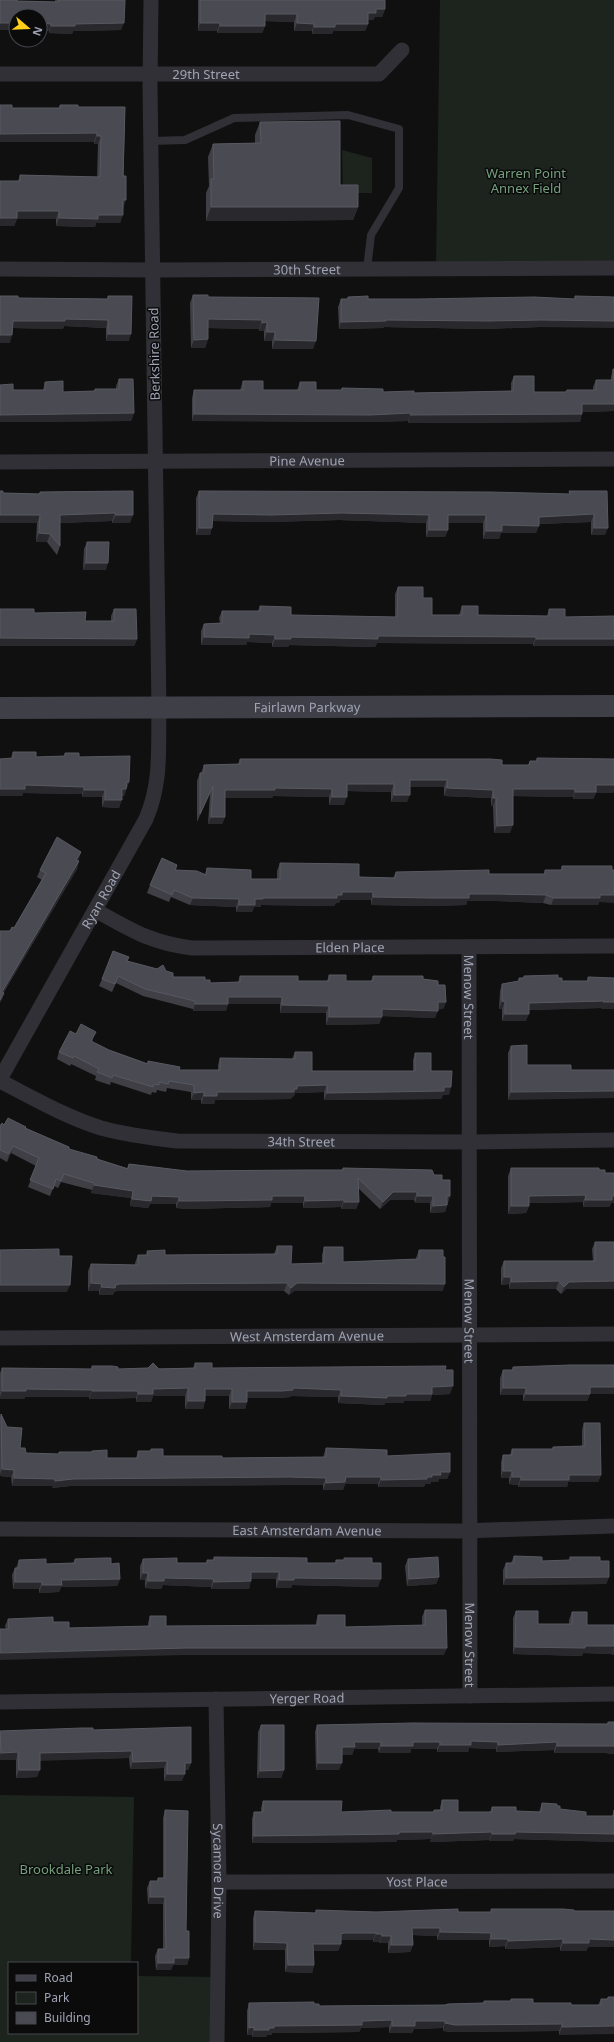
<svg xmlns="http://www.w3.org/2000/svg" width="614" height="2042" viewBox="0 0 614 2042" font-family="'Noto Sans',sans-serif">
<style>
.green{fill:#1c241d}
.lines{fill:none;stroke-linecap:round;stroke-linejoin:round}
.lane{stroke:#303036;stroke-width:8}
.street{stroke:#303036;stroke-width:15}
.secondary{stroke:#3e3f47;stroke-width:22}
.wall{fill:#403f46}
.shaded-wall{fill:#29282c}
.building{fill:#4a4a52;stroke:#585861}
.labels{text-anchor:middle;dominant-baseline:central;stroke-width:3;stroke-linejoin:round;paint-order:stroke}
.street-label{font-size:13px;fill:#9fa3b3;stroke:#0b0b0c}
.park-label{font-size:13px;fill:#74a07d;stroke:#0b0b0c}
</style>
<rect width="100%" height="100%" fill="#101011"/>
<g class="green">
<polygon points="440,0 614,0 614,268 436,269"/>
<polygon points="342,150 372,158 372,193 343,193"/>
<polygon points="0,1795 134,1797 131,1963 9,1963 9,2033 137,2033 137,1976 218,1977 217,2042 0,2042"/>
</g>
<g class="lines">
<polyline class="lane" points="151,141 185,140 234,118 348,115 399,129 399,188 371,235 367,269"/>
<g class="street">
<path id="s1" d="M0 74H379L402 50"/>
<path id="s2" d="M0 269 153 270 614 268"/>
<path id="s3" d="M0 462 614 459"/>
<path id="s4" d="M95 910C131 930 151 943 192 948L614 946"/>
<path id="s5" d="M469 947 470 1696"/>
<path id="s6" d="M0 1079 146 819C162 782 158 747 159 708L150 87 151 0"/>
<path id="s7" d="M0 1081C33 1098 66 1117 101 1128 126 1135 151 1138 177 1141L469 1142 614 1140"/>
<path id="s8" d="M0 1338 614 1334"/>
<path id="s9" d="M0 1529 460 1531 614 1526"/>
<path id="s10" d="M216 1699 219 1882 217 2042"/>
<path id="s11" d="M0 1702 614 1694"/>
<path id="s12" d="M219 1882 614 1881"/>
</g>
<path class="secondary" id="s13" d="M0 708 614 706"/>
</g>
<g class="wall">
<polygon points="0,0 17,1 55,2 55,0 125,0 121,30 73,31 72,34 49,33 49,31 40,30 40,16 16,30 0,30"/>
<polygon points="198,0 385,0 385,9 382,17 375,17 373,20 368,20 368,24 365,31 333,31 332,34 312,34 312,31 294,31 294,22 265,21 265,26 262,33 217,33 217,31 198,31"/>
<polygon points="0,105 12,108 59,108 60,105 78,107 125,107 123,209 120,223 96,223 95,227 56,226 56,219 17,219 14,226 0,226 0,181 18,181 20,175 97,177 98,144 94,144 94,142 0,142"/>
<polygon points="260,122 340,185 358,207 353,220 206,221 206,193 209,186 208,157 213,144 255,143 255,135"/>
<polygon points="193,295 208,297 319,298 313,349 272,349 272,341 264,341 264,331 259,331 259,329 208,328 208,339 205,348 191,348 190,303"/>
<polygon points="108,296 129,341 106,341 106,328 64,326 63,329 13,328 10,343 18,298 107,299"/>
<polygon points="575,296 614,297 539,327 485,329 384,327 383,328 339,329 338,307 341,299 347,299 348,297 368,299 574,299"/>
<polygon points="613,369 614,369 614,411 582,412 580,422 408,423 408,421 368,422 192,421 192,398 194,390 240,390 243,381 263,390 297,390 300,382 316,390 341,390 342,388 383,392 414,393 511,391 511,383 514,376 534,392 566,392 567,390 593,390 593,387 596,380 611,380 611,377"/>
<polygon points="119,379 134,413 131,421 0,422 0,385 13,390 43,390 45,382 63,392 94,391 95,389 116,389 116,386"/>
<polygon points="0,491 3,493 39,494 40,492 133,491 130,523 112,523 112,521 60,523 60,546 57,555 47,542 36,542 37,523 0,523"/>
<polygon points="199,491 569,494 569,491 607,491 605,535 591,535 591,522 539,524 536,533 501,533 499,539 483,539 483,523 448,523 448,530 445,537 426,537 426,523 339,520 269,522 213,521 210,535 196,535 196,498"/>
<polygon points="87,542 106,570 83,570 84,549"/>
<polygon points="398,587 423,598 432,615 459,615 462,606 478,615 547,616 549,609 565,617 614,616 614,646 533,646 533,644 377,643 375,647 289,645 288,647 272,647 272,643 247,642 246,645 201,645 201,631 204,624 220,623 219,618 222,611 258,611 260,606 291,615 395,617 395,594"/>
<polygon points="0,609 34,613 85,621 111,621 111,616 114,609 137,639 134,646 0,646"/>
<polygon points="13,752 36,757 64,756 65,753 79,757 129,782 124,796 122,796 119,808 102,807 102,797 82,797 82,794 23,793 22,796 11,758"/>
<polygon points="537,758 613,793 596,793 593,799 573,799 573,797 513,796 510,833 494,833 493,806 491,806 491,798 444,796 444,787 410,787 407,802 391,802 391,792 347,791 344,805 329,805 329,797 273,796 272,798 225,798 225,817 222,824 208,824 210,793 197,822 197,781 200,773 201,773 204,765 238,764 240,759 502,765 528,765 530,761 536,761"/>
<polygon points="81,852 78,860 77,869 4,992 4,993 2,1000 10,931 14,928 42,880 37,877 40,870"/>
<polygon points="280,863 359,877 393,878 396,872 489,874 544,874 545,870 561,870 562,866 599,902 598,905 551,905 543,903 496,901 467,901 466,905 429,906 371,905 371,900 340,900 339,903 336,903 334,906 261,905 261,907 254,907 252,912 236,912 236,907 190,905 171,897 169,902 147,893 150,885 177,865 176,870 205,874 207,868 251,879 277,879 277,871"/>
<polygon points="127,961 166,971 173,977 205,980 210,983 238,982 240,976 298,981 327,981 329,975 346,981 371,981 373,976 423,979 438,985 446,1002 443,1009 438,1009 435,1018 382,1016 379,1024 326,1025 326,1013 280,1013 280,1004 228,1004 226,1011 193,1011 193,1009 143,996 116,983 112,992 99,986 102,979"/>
<polygon points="524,976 558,978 562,981 587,981 588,977 614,978 601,1009 601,1008 529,1010 526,1021 502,1021 502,1009 499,1009 500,991 502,984 518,981 519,978 523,978"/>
<polygon points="76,1034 93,1039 92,1042 109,1050 147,1064 148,1061 179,1070 218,1070 218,1065 220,1058 292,1059 295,1052 312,1071 413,1071 413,1060 415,1053 431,1071 449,1095 443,1095 441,1099 324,1100 324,1092 295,1093 294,1096 292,1097 291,1099 215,1100 214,1104 201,1104 201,1100 191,1100 191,1092 167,1088 166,1092 157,1090 156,1093 152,1092 151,1095 111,1082 110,1085 95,1080 96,1076 71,1064 70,1066 57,1059 59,1052"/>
<polygon points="511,1046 527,1065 508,1100 508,1053"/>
<polygon points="4,1125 25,1128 69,1149 97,1159 127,1168 129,1164 187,1171 303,1170 342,1170 343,1168 434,1175 442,1180 450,1196 445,1212 430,1213 430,1203 415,1203 414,1200 390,1200 380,1209 358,1188 359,1202 356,1209 341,1209 341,1207 303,1208 303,1203 271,1203 270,1207 188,1209 176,1208 176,1204 150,1204 148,1208 130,1206 131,1198 91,1193 92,1190 61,1182 58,1188 54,1186 50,1196 28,1187 36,1166 11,1153 7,1162 0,1158 0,1126"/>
<polygon points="511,1168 599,1170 605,1173 614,1173 614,1203 611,1203 609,1207 583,1207 583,1202 529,1203 529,1206 526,1213 508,1214 508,1176"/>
<polygon points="595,1242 614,1289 566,1289 561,1294 556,1289 509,1289 509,1284 501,1285 501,1268 504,1261 593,1261 592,1249"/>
<polygon points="277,1246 291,1264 322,1263 322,1255 324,1247 343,1262 416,1259 416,1258 419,1250 443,1291 294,1291 289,1295 284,1291 117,1291 114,1292 113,1295 99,1295 99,1291 88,1291 88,1271 91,1264 135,1265 135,1263 138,1255 146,1255 147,1251 165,1255 274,1254"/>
<polygon points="195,1363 212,1368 445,1370 450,1394 432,1395 430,1401 404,1401 404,1403 385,1403 384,1405 338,1403 338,1397 291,1396 290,1397 280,1398 247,1398 247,1402 245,1409 229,1409 229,1396 205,1396 205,1401 203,1409 185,1409 185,1396 153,1396 151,1402 136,1402 136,1398 89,1399 89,1397 25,1397 24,1399 0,1399 0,1373 2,1368 91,1369 92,1366 118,1369 193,1368"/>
<polygon points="513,1367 590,1394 587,1401 523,1401 523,1395 500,1395 500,1378 503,1370 512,1370"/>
<polygon points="1,1414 7,1427 20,1448 26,1453 59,1454 59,1452 91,1452 92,1451 107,1458 136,1458 138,1451 150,1451 151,1449 163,1456 222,1458 323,1457 326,1448 387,1456 450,1472 447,1479 439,1479 438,1482 431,1482 430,1484 425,1484 424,1487 378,1487 378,1484 345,1484 343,1490 323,1490 323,1485 287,1485 70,1486 52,1488 53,1486 12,1486 11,1477 0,1476 0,1417"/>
<polygon points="584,1423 601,1475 598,1482 568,1482 567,1487 518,1487 518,1485 509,1484 509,1478 501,1478 501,1462 503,1455 510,1455 512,1449 552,1449 553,1447 582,1446 582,1430"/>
<polygon points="514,1556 542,1561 569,1561 570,1557 600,1561 609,1577 606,1584 503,1585 503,1570 506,1563 511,1563"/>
<polygon points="214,1557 307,1563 335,1563 336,1560 344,1560 344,1558 372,1563 378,1587 292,1585 291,1588 276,1588 276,1579 251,1579 249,1589 211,1589 211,1587 163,1585 161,1589 145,1588 145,1580 140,1580 140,1566 143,1559 177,1563 206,1563 207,1560 213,1560"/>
<polygon points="75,1559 111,1564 120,1579 117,1586 61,1587 59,1592 39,1593 39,1589 13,1589 12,1575 15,1568 16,1568 19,1560 46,1564 73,1563"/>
<polygon points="408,1559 439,1577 436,1584 407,1586 405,1566"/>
<polygon points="425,1610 444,1655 183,1655 6,1629 5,1626 8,1619 53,1622 69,1628 148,1626 148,1623 150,1616 166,1626 316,1625 316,1622 318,1615 345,1627 422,1625 422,1617"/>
<polygon points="516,1611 538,1624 569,1624 569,1620 572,1612 587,1625 614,1625 614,1655 612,1655 612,1654 583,1653 582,1656 513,1654 513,1618"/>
<polygon points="608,1722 614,1722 614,1756 614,1754 605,1753 554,1753 554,1750 496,1752 496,1749 469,1748 468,1752 437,1752 437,1749 411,1749 410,1753 379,1753 378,1749 354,1749 352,1755 342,1755 339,1770 316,1770 315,1732 317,1725 607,1724"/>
<polygon points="261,1725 284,1770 281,1778 257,1778 258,1732"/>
<polygon points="93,1730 191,1763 188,1770 185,1770 182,1781 164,1781 164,1768 130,1769 129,1758 40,1760 37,1777 16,1778 16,1760 0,1760 0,1732"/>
<polygon points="442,1800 458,1812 490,1812 492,1807 516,1811 539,1812 542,1803 557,1806 560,1809 586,1816 612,1816 614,1810 614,1842 514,1839 513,1841 489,1841 489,1840 430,1842 431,1839 397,1840 396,1842 252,1843 252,1819 254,1812 261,1812 261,1808 263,1801 341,1812 433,1812 434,1810 440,1810 440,1807"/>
<polygon points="165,1810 186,1931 189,1958 187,1965 173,1965 171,1970 156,1970 155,1956 158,1949 163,1949 163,1904 148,1904 147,1888 150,1881 157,1881 158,1878 163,1878 163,1818"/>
<polygon points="491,1909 574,1911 614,1947 588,1947 586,1951 560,1951 560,1947 505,1949 505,1946 489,1947 489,1940 437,1940 437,1936 413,1935 413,1945 410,1952 388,1953 388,1943 379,1943 379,1942 373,1942 373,1940 341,1940 341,1944 338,1951 313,1951 314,1965 312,1973 285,1972 285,1950 253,1950 253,1918 255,1911 315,1913 316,1910 376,1912 491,1912"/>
<polygon points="608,1997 614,1997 559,2035 559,2031 452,2032 443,2031 443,2028 414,2029 412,2033 389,2033 389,2027 361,2028 359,2032 272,2033 272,2035 267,2035 266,2037 252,2037 252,2035 247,2035 247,2011 249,2003 314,2004 319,2006 445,2005 483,2003 484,2001 510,2001 511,1999 533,2003 571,2005 598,2005 601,1999 607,1999"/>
</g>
<g class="shaded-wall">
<polygon points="376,9 385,9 382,17 375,17 373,20 365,20 368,13"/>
<polygon points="265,14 297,14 294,22 263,21"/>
<rect x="0" y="23" width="16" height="7"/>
<polygon points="40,23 51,24 49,31 40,30"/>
<polygon points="124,23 121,30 73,31 72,34 49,33 51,26 75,24"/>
<polygon points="200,23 220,23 217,31 198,31"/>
<polygon points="297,23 314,24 312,31 294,31"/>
<polygon points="335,24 368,24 365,31 333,31 332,34 312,34 314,27"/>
<polygon points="220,26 265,26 262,33 217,33"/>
<polygon points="97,133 94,142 0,142 0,134"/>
<polygon points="97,136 101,136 98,144 94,144"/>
<polygon points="123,200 126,200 123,209"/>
<polygon points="211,207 358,207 353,220 206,221"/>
<polygon points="17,211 59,211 56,219 17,219 14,226 0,226 0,218"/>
<polygon points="98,215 123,215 120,223 96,223 95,227 56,226 59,218"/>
<polygon points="65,319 108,320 106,328 64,326 63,329 10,328 13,321"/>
<polygon points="208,319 262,320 259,329 204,328"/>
<polygon points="386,320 542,320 614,321 614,328 539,327 485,329 384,327 383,328 339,329 341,322"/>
<polygon points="267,322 264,331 259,331 262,323"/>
<polygon points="267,332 275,332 272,341 264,341"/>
<polygon points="108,334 131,334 129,341 106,341"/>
<polygon points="0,335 12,335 10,343 0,343"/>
<polygon points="208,339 205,348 191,348 194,340"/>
<polygon points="275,340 316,341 313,349 272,349"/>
<polygon points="582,404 614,404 614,411 580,412"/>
<polygon points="134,413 131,421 0,422 0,415"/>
<polygon points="411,413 408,421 368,422 192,421 194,414"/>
<polygon points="582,414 580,422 408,423 410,415"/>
<polygon points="115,513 112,521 57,523 60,515"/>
<polygon points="342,513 429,515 426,523 339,520 269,522 210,521 213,514"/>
<polygon points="594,514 591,522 536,524 539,517"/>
<polygon points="0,515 40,515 37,523 0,523"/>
<polygon points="116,515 133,515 130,523 112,523"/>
<polygon points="448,515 486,515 483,523 445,523"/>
<polygon points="502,525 539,526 536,533 501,533 499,539 483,539 486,531"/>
<polygon points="199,528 212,528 210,535 196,535"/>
<polygon points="594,528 608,528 605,535 591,535"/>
<polygon points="429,530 448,530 445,537 426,537"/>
<polygon points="39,533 50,534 47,542 36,542"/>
<polygon points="86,563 108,563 106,570 83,570"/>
<polygon points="249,634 275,635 272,643 247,642 246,645 201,645 204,637"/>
<polygon points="378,636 536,637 533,644 377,643 375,647 289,645 288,647 272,647 275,639 291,637"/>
<polygon points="0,638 137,639 134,646 0,646"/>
<polygon points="536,639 614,639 614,646 533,646"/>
<polygon points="410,780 447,780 444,787 407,787"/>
<polygon points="127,782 129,782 124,796 120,796 122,789"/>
<polygon points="347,784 394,784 391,792 344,791"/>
<polygon points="614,784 614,791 613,793 596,793 593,799 573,799 575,792 596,785"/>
<polygon points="25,785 84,787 82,794 23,793 22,796 0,796 0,789"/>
<polygon points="213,786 210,793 197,822 200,814"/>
<polygon points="275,788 332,789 329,797 273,796 272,798 222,798 225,790"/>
<polygon points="447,788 493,790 491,798 444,796"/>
<polygon points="513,789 575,789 573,797 510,796"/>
<polygon points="84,790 105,790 102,797 82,797"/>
<polygon points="394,795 410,795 407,802 391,802"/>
<polygon points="332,797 347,797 344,805 329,805"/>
<polygon points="493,798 496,798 493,806 491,806"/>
<polygon points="105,800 122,800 119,808 102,807"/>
<polygon points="211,817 225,817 222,824 208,824"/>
<polygon points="513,825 510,833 494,833 497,826"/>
<polygon points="81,852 79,859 74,867 76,860"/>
<polygon points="79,861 77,869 0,998 2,992"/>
<polygon points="342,892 373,892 371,900 340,900 339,903 336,903 334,906 261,905 261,907 254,907 252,912 236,912 239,905 255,899 263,898 337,895"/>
<polygon points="469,894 498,894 546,895 543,903 496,901 467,901 466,905 429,906 371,905 373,897"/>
<polygon points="600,895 614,895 614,903 599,902 598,905 551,905 554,898"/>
<polygon points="193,898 239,899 236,907 190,905"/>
<polygon points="4,993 2,1000 0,1003 0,1000"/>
<polygon points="228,997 282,997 280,1004 228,1004 226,1011 193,1011 195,1004"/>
<polygon points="502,1001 505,1002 502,1009 499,1009"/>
<polygon points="604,1001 601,1008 526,1010 529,1003"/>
<polygon points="438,1002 446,1002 443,1009 435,1010"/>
<polygon points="603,1002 614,1002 614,1009 601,1009"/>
<polygon points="282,1005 329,1006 326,1013 280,1013"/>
<polygon points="382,1009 438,1011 435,1018 379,1016"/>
<polygon points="505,1014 529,1014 526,1021 502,1021"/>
<polygon points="329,1017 382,1017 379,1024 326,1025"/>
<polygon points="327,1085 324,1092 295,1093 294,1096 292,1097 291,1099 215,1100 214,1104 201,1104 204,1096 217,1092 294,1089 297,1086"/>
<polygon points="444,1087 451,1087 449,1095 443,1095 441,1099 324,1100 327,1093"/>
<polygon points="614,1091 614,1098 508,1100 511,1092"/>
<polygon points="204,1092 201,1100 191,1100 194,1093"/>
<polygon points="13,1146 11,1153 7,1162 9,1154"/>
<polygon points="94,1185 133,1191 131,1198 91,1193"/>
<polygon points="393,1192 417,1192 414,1200 390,1200 380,1209 383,1202"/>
<polygon points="586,1195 583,1202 526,1203 529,1196"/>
<polygon points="152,1196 179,1197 176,1204 150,1204 148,1208 130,1206 132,1199"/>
<polygon points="272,1196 305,1196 303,1203 271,1203 270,1207 188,1209 176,1208 179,1201"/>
<polygon points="417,1196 433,1196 430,1203 415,1203"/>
<polygon points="447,1196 450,1196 447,1203"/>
<polygon points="612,1196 614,1196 614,1203 611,1203 609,1207 583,1207 585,1200"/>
<polygon points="344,1200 341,1207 303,1208 305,1201"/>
<polygon points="344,1202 359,1202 356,1209 341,1209"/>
<polygon points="447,1205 445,1212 430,1213 433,1206"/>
<polygon points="511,1206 529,1206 526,1213 508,1214"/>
<polygon points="504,1277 511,1277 509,1284 501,1285"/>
<polygon points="559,1281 556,1289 509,1289 511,1282"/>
<polygon points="614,1281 614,1289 566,1289 561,1294 564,1287 569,1282"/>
<polygon points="91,1283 102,1284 99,1291 88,1291"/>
<polygon points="287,1283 284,1291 117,1291 114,1292 113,1295 99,1295 101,1287 119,1284"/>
<polygon points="297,1283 445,1284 443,1291 294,1291 289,1295 291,1288"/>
<polygon points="0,1285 70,1285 67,1292 0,1292"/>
<polygon points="453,1386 450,1394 432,1395 430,1401 404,1401 404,1403 385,1403 384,1405 338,1403 341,1396 387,1396 406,1394 432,1387"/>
<polygon points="590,1387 614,1387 614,1394 590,1394 587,1401 523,1401 526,1394"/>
<polygon points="188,1388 185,1396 153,1396 151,1402 136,1402 138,1394 153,1389"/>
<polygon points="293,1388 341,1390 338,1397 291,1396 290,1397 280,1398 245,1398 247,1391"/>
<polygon points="503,1388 526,1388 523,1395 500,1395"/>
<polygon points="26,1389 92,1390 89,1397 25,1397 24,1399 0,1399 0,1397 2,1391"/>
<polygon points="205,1389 232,1389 229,1396 202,1396"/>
<polygon points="92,1391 138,1391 136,1398 89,1399"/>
<polygon points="188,1401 205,1401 203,1409 185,1409"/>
<polygon points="232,1402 247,1402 245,1409 229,1409"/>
<polygon points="2,1469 14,1470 11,1477 0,1476 0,1474"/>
<polygon points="503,1471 512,1471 509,1478 501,1478"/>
<polygon points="440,1472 450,1472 447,1479 439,1479 438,1482 431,1482 430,1484 425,1484 424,1487 378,1487 381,1480 427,1477"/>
<polygon points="569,1475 601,1475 598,1482 568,1482 567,1487 518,1487 521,1480"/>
<polygon points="289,1477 326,1478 323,1485 287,1485 70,1486 52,1488 55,1481 73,1479"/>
<polygon points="346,1477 381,1477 378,1484 345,1484 343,1490 323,1490 326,1483"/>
<polygon points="512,1477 521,1477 518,1485 509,1484"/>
<polygon points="14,1478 55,1479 53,1486 12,1486"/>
<polygon points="251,1572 279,1572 276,1579 249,1579"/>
<polygon points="143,1573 148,1573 145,1580 140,1580"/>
<polygon points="439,1577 436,1584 407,1586 409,1579"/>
<polygon points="609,1577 606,1584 503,1585 506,1578"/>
<polygon points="164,1578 213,1579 211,1587 163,1585 161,1589 145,1588 148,1581"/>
<polygon points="294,1578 381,1579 378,1587 292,1585 291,1588 276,1588 279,1580"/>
<polygon points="120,1579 117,1586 61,1587 59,1592 39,1593 42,1585 61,1580"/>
<polygon points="251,1581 249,1589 211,1589 214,1582"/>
<polygon points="15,1582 42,1582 39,1589 13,1589"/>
<polygon points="585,1646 614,1646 614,1648 612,1654 583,1653 582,1656 513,1654 515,1647"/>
<polygon points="186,1648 447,1648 444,1655 183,1655 0,1660 0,1653"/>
<polygon points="614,1650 614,1655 612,1655"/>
<polygon points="471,1741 498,1742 496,1749 469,1748 468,1752 437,1752 440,1745"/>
<polygon points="354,1742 381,1742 378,1749 354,1749 352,1755 339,1755 342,1747"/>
<polygon points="413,1742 440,1742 437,1749 411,1749 410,1753 379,1753 381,1746"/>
<polygon points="557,1742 554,1750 496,1752 498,1745"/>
<polygon points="557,1746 614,1746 614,1754 605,1753 554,1753"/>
<polygon points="132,1751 129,1758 37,1761 40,1753"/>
<polygon points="18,1752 16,1760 0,1760 0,1756 1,1753"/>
<polygon points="167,1761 164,1768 130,1769 133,1762"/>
<polygon points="185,1763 191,1763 188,1770 183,1770"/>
<polygon points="318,1763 342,1763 339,1770 316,1770"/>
<polygon points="19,1770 40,1770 37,1777 16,1778"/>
<polygon points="284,1770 281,1778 257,1778 260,1771"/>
<polygon points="167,1774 185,1774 182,1781 164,1781"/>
<polygon points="433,1832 431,1839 397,1840 396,1842 252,1843 254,1836"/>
<polygon points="492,1832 489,1840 430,1842 433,1834"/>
<polygon points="516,1832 614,1834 614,1842 514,1839 513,1841 489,1841 492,1834"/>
<polygon points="150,1897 165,1897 163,1904 148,1904"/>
<polygon points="412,1928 440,1928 437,1936 410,1935"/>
<polygon points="440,1932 491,1933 489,1940 437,1940"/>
<polygon points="344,1933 376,1933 373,1940 342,1940 338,1942 341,1934"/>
<polygon points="376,1934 382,1934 379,1942 373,1942"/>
<polygon points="382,1936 391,1936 388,1943 379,1943"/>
<polygon points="491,1939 508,1939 505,1946 489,1947"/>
<polygon points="563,1939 560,1947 505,1949 508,1941"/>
<polygon points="589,1939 614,1940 614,1947 588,1947 586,1951 560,1951 563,1943"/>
<polygon points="255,1942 287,1943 285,1950 253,1950"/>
<polygon points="313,1944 341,1944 338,1951 310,1951"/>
<polygon points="391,1945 413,1945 410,1952 388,1953"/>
<polygon points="174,1958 189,1958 187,1965 173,1965 171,1970 156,1970 158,1963"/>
<polygon points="288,1965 314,1965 312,1973 285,1972"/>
<polygon points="392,2020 389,2027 361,2028 359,2032 272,2033 272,2035 267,2035 266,2037 252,2037 254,2030 274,2026"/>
<polygon points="415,2021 445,2021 443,2028 414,2029 412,2033 389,2033 392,2026"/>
<polygon points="445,2023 562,2024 559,2031 452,2032 443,2031"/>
<polygon points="614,2026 614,2034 559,2035 562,2027"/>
<polygon points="254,2027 252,2035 247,2035 249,2028"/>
</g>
<g class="building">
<polygon points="0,0 17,0 17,1 58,2 58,0 125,0 124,23 75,24 75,26 51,26 51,24 40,23 40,16 16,16 16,23 0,23"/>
<polygon points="200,0 385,0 385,9 376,9 376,13 368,13 368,24 335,24 335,27 314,27 314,24 297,23 297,14 265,14 265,26 220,26 220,23 200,23"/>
<polygon points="0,105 12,105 12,108 60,108 60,105 78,105 78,107 125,107 123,176 126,176 126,200 123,200 123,215 98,215 98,219 59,218 59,211 17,211 17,218 0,218 0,181 20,181 20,175 100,177 101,136 97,136 97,133 0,134"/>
<polygon points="340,121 340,185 358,185 358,207 211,207 211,179 214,179 213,144 261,143 260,122"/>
<polygon points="193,295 208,295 208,297 319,298 316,341 275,340 275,332 267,332 267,322 262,323 262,320 208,319 208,339 194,340"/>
<polygon points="0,296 18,296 18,298 108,299 108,296 132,296 131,334 108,334 108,320 65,319 65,321 13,321 12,335 0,335"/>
<polygon points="368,296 368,299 419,299 534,297 575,299 575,296 614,297 614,321 542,320 488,321 386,320 386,321 341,322 341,299 348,299 348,297"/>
<polygon points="613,369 614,369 614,404 582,404 582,414 410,415 411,413 370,415 194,414 194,390 243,390 243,381 263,381 263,390 300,390 300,382 316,382 316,390 342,390 342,388 383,389 383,392 414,391 414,393 513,391 514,376 534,376 534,392 566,392 567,390 596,390 596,380 613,380"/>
<polygon points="119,379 133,379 134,413 0,415 0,385 13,384 13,390 45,390 45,382 63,381 63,392 95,391 95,389 119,389"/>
<polygon points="0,491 3,491 3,493 40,494 40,492 133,491 133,515 116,515 115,513 60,515 60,546 50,534 39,533 40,515 0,515"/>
<polygon points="199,491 490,492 570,494 569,491 607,491 608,528 594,528 594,514 539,517 539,526 502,525 502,531 486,531 486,515 448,515 448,530 429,530 429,515 342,513 271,515 213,514 212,528 199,528"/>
<polygon points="87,542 109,542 108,563 86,563"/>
<polygon points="398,587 423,587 423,598 432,598 432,615 462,615 462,606 478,606 478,615 549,616 549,609 565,609 565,617 614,616 614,639 536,639 536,637 378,636 378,639 291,637 291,639 275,639 275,635 249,634 249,638 204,637 204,624 222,623 222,611 260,611 260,606 291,607 291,615 397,617"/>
<polygon points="0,609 34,609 34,613 86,612 85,621 114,621 114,609 136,609 137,639 0,638"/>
<polygon points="13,752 36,752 36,757 65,756 65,753 79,753 79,757 130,756 129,782 127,782 126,789 122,789 122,800 105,800 105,790 84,790 84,787 25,785 25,789 0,789 0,759 13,758"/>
<polygon points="537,758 614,759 614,785 596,785 596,792 575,792 575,789 513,789 513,825 497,826 496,798 493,798 493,790 447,788 447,780 410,780 410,795 394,795 394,784 347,784 347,797 332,797 332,789 275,788 275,790 225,790 225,817 211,817 213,786 200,814 200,773 204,773 204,765 240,764 240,759 490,759 502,760 502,765 529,765 530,761 537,761"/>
<polygon points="57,837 81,852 76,860 79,861 2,992 4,993 0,1000 0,931 10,931 12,927 14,928 46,873 40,870"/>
<polygon points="162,858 177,865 175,870 197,871 206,875 207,868 251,870 251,879 280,879 280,863 359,864 359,877 395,878 396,872 489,870 489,874 545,874 545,870 562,870 562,866 612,866 612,870 614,870 614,895 600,895 600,898 554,898 546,895 498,894 469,894 469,898 431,898 373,897 373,892 342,892 342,895 337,895 337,898 263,898 263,899 255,899 255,905 239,905 239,899 193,898 174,890 172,895 150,885"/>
<polygon points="113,951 129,957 127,961 157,969 163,965 166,971 173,973 173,977 205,977 205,980 210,980 210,983 240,982 240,976 298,976 298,981 329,981 329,975 346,975 346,981 373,981 373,976 423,976 423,979 438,981 438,985 445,985 446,1002 438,1002 438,1011 382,1009 382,1017 329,1017 329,1006 282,1005 282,997 228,997 228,1004 195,1004 195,1001 145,989 118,976 115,984 102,979"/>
<polygon points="558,975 558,978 562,978 562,981 588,981 588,977 614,978 614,1002 603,1002 604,1001 529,1003 529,1014 505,1014 505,1002 502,1001 502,984 519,981 519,978 524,978 524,976"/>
<polygon points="81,1024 96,1032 91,1041 109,1050 148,1064 148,1061 180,1067 179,1070 220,1070 220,1058 295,1059 295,1052 312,1052 312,1071 415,1071 415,1053 431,1053 431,1071 452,1071 451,1087 444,1087 444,1091 327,1093 327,1085 297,1086 297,1089 294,1089 294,1092 217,1092 217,1096 204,1096 204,1092 194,1093 194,1085 169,1081 168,1084 159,1082 159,1085 154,1084 153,1087 113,1075 112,1078 97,1072 99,1069 74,1056 73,1058 59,1052 70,1031 76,1034"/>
<polygon points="527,1045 527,1065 571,1065 571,1070 614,1070 614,1091 511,1092 511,1046"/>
<polygon points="8,1118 26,1127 25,1128 69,1147 69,1149 97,1157 97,1159 128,1169 129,1164 187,1171 303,1170 343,1170 343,1168 432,1170 434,1175 442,1175 442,1180 450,1180 450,1196 447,1196 447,1205 433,1206 433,1196 417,1196 417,1192 393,1192 383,1202 358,1178 359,1202 344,1202 344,1200 305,1201 305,1196 272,1196 272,1200 190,1201 179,1201 179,1197 152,1196 151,1201 132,1199 133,1191 94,1185 94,1183 64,1174 61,1181 56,1179 53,1189 30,1180 39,1158 13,1146 9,1154 0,1150 0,1126 2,1123 4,1125"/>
<polygon points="511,1168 599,1168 599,1170 605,1170 605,1173 614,1173 614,1196 612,1196 612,1200 585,1200 586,1195 529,1196 529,1206 511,1206"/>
<polygon points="595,1242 614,1242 614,1281 569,1282 564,1287 559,1281 511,1282 511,1277 504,1277 504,1261 595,1261"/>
<polygon points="277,1246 292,1246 291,1264 324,1263 324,1247 343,1247 343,1262 419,1259 419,1250 443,1250 443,1257 445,1257 445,1284 297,1283 291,1288 287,1283 119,1284 116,1285 115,1288 101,1287 102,1284 91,1283 91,1264 138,1265 138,1255 148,1255 147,1251 165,1250 165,1255 277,1254"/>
<polygon points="59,1249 59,1256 72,1256 70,1285 0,1285 0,1250"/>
<polygon points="153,1363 159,1369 195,1368 195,1363 212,1363 212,1368 446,1366 445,1370 453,1370 453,1386 432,1387 432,1394 406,1394 406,1396 387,1396 387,1398 341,1396 341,1390 293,1388 293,1390 282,1391 247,1391 247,1402 232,1402 232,1389 205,1389 205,1401 188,1401 188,1388 153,1389 153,1394 138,1394 138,1391 92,1391 92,1390 26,1389 26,1391 2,1391 2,1368 92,1369 92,1366 112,1366 118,1367 118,1369 148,1368"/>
<polygon points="570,1365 614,1365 614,1387 590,1387 590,1394 526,1394 526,1388 503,1388 503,1370 513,1370 513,1367"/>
<polygon points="1,1414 7,1427 22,1428 20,1448 25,1448 26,1453 59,1454 59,1452 92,1452 92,1451 107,1450 107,1458 138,1458 138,1451 151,1451 151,1449 163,1449 163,1456 222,1456 222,1458 326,1457 326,1448 387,1450 387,1456 450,1453 450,1472 440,1472 441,1475 432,1475 432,1477 427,1477 427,1479 381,1480 381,1477 346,1477 345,1482 326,1483 326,1478 289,1477 73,1479 55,1481 55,1479 14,1478 14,1470 2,1469"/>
<polygon points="584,1423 600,1423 601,1475 569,1475 569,1480 521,1480 521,1477 512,1477 512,1471 503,1471 503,1455 512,1455 512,1449 553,1449 553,1447 585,1446"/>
<polygon points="514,1556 542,1557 542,1561 570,1560 570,1557 600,1557 600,1561 609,1561 609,1577 506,1578 506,1563 514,1563"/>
<polygon points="214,1557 307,1558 307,1563 336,1563 336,1560 344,1560 344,1558 372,1558 372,1563 381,1563 381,1579 294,1578 294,1580 279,1580 279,1572 251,1572 251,1581 214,1582 213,1579 164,1578 164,1581 148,1581 148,1573 143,1573 143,1559 177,1558 177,1563 207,1563 207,1560 214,1560"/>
<polygon points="438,1557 439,1577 409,1579 408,1559"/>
<polygon points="104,1558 111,1558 111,1564 119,1563 120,1579 61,1580 62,1585 42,1585 42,1582 15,1582 15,1568 19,1568 19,1560 46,1559 46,1564 75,1563 75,1559"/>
<polygon points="425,1610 446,1610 447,1648 186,1648 0,1653 0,1629 9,1629 8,1619 53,1617 53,1622 69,1622 69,1628 150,1626 150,1616 166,1616 166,1626 318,1625 318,1615 345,1615 345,1627 425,1625"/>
<polygon points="516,1611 538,1611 538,1624 572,1624 572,1612 587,1612 587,1625 614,1625 614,1646 585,1646 585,1648 515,1647"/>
<polygon points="608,1722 614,1722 614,1746 557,1746 557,1742 498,1745 498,1742 471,1741 471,1745 440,1745 440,1742 413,1742 413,1746 381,1746 381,1742 354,1742 355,1747 342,1747 342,1763 318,1763 317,1725 413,1723 608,1724"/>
<polygon points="261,1725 284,1725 284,1770 260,1771"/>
<polygon points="191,1727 191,1763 185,1763 185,1774 167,1774 167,1761 133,1762 132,1751 40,1753 40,1770 19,1770 18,1752 1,1753 0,1731 82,1728 93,1728 93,1730"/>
<polygon points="442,1800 458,1800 458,1812 492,1812 492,1807 516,1807 516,1811 541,1812 542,1803 557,1804 557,1806 560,1806 560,1809 586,1812 586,1816 614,1816 614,1810 614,1834 516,1832 515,1834 492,1834 492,1832 433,1834 433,1832 399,1832 399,1834 254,1836 254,1812 263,1812 263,1801 342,1801 341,1812 391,1810 391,1812 434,1812 434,1810 442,1810"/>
<polygon points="165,1810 188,1811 186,1931 189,1931 189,1958 174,1958 174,1963 158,1963 158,1949 166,1949 165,1897 150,1897 150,1881 158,1881 158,1878 165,1878"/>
<polygon points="458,1909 458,1912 491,1912 491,1909 563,1909 574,1910 574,1911 614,1911 614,1940 589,1939 589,1943 563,1943 563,1939 508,1941 508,1939 491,1939 491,1933 440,1932 440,1928 412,1928 413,1945 391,1945 391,1936 382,1936 382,1934 376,1934 376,1933 344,1933 341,1934 341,1944 313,1944 314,1965 288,1965 287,1943 255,1942 255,1911 316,1913 316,1910 376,1912"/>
<polygon points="608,1997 614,1997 614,2026 562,2027 562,2024 455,2025 445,2023 445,2021 415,2021 415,2026 392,2026 392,2020 362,2021 362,2025 274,2026 274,2028 269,2028 269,2030 254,2030 254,2027 249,2028 249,2003 314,2002 314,2004 319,2004 319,2006 445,2005 448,2004 484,2003 484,2001 511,2001 511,1999 533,1999 533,2003 571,2003 571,2005 601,2005 601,1999 608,1999"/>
</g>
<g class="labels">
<g class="street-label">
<text stroke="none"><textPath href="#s1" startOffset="206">29th Street</textPath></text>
<text stroke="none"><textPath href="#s2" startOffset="307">30th Street</textPath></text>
<text transform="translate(154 354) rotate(-91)">Berkshire Road</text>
<text stroke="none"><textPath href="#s3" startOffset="307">Pine Avenue</textPath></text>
<text stroke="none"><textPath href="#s13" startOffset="307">Fairlawn Parkway</textPath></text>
<text stroke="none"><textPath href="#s6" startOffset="206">Ryan Road</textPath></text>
<text stroke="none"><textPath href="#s4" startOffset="263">Elden Place</textPath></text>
<text stroke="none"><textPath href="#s5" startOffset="50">Menow Street</textPath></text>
<text stroke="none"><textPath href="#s7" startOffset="313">34th Street</textPath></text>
<text stroke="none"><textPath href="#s5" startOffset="374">Menow Street</textPath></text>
<text stroke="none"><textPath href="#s8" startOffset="307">West Amsterdam Avenue</textPath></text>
<text stroke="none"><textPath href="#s9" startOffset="307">East Amsterdam Avenue</textPath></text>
<text stroke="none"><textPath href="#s5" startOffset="698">Menow Street</textPath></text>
<text stroke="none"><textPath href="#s11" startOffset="307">Yerger Road</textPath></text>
<text stroke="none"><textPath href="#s10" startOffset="172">Sycamore Drive</textPath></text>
<text stroke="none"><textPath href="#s12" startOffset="198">Yost Place</textPath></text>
</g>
<g class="park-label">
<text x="526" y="173">Warren Point<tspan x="526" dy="15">Annex Field</tspan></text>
<text x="66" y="1869">Brookdale Park</text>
</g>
</g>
<rect x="8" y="1962" width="130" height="72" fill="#0b0b0c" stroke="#46484f"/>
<rect x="16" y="1975" width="20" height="6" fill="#3e3f47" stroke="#46484f"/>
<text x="44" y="1982" font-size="12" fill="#9fa3b3">Road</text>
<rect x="16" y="1992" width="20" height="12" fill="#1c241d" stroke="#46484f"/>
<text x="44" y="2002" font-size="12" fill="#9fa3b3">Park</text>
<rect x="16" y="2012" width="20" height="12" fill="#4a4a52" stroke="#46484f"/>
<text x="44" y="2022" font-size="12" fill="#9fa3b3">Building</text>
<g transform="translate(28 28) rotate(109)"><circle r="19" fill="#0b0b0c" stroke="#46484f"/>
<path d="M0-3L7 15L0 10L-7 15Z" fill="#ffcf1a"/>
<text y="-6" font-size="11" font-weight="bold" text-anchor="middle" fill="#9fa3b3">N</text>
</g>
</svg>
